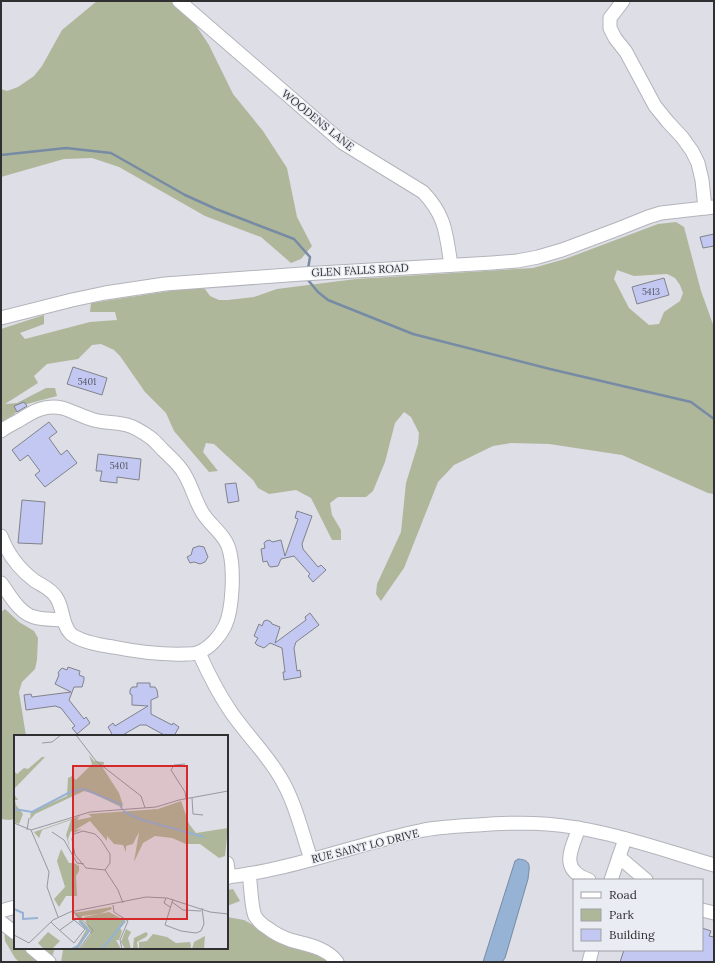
<svg xmlns="http://www.w3.org/2000/svg" width="715" height="963" viewBox="0 0 715 963" font-family="Lora,serif">
<style>
.green{fill:#afb79b;fill-rule:evenodd}
.water{fill:#96b2d4;stroke:#778ba4}
.lines{fill:none;stroke-linecap:round;stroke-linejoin:round}
.stream{stroke:#778ba4;stroke-width:2.5}
.building{fill:#c3c8f2;stroke:#818289}
.minor-casing{stroke:#b3b4bb;stroke-width:15}
.minor{stroke:#fff;stroke-width:13}
.labels{text-anchor:middle;dominant-baseline:central;stroke-width:3;stroke-linejoin:round;paint-order:stroke}
.number-label{font-size:9px;fill:#555663}
.street-label{font-size:11px;fill:#303033;stroke:#eaecf3}
.inset-river{fill:none;stroke:#96b2d4;stroke-width:2}
.inset-road{fill:none;stroke:#98989e;stroke-width:1}
.view{fill:#d62828;fill-opacity:0.15;stroke:#d62828;stroke-width:2}
.inset-edge{fill:none;stroke:#303033;stroke-width:2}
</style>
<rect width="100%" height="100%" fill="#dddee6"/>
<g class="green">
<polygon points="97,1 188,1 189,15 209,45 233,94 263,131 287,168 297,217 312,246 301,259 291,263 261,237 205,216 119,167 92,158 64,159 1,177 1,89 7,91 18,87 34,76 42,66 62,30"/>
<path d="M676 222 684 227 701 291 714 327V494L708 493 622 455 549 444 511 443 493 446 454 465 438 482 404 568 381 601 376 594 377 584 401 532 406 483 418 444 419 433 411 417 404 412 395 423 385 462 373 491 366 497H338L330 503 332 515 341 530V540H332L311 498 296 490 269 494 258 488 253 480 214 444 206 443 203 452 218 471 209 472 174 431 166 413 145 392 120 356 114 350 101 344 92 345 78 359 47 364 34 376 38 383 5 404 17 403 46 388H55L57 396 27 404 5 421H1V329L44 315V324L20 333 25 339 90 322 117 320 115 312H90L91 303 196 287 205 289 210 296 219 300H228L254 297 277 289 356 279 533 268 565 259 658 224ZM617 270 634 276 667 274 675 278 680 285 683 293 680 301 664 312 659 324 649 325 629 308 614 279Z"/>
<polygon points="5,609 19,622 34,631 38,638 37,660 35,669 22,682 19,692 26,736 15,736 15,819 9,820 1,819 1,612"/>
<polygon points="233,889 240,901 227,906 227,890"/>
<polygon points="227,917 244,920 280,940 317,952 327,962 61,962 63,950 65,948 227,948"/>
<polygon points="15,924 15,948 55,948 52,957 52,962 19,962 15,958 5,941 4,926"/>
</g>
<path class="water" d="M518 859C533 860 529 868 528 879L505 958 502 962H483L515 861Z"/>
<g class="lines">
<g class="stream">
<polyline points="1,155 66,148 111,153 185,195 216,209 294,239 310,257 308,269"/>
<polyline points="308,278 308,280 318,292 328,300 413,334 550,369 691,402 714,419"/>
</g>
</g>
<g class="building">
<polygon points="714,234 714,246 703,248 700,237"/>
<polygon points="664,278 669,295 637,304 632,287"/>
<polygon points="73,367 107,378 102,395 67,384"/>
<polygon points="24,402 27,406 17,412 14,406"/>
<polygon points="49,422 57,432 49,438 61,455 67,450 77,463 45,487 35,475 40,471 28,455 20,461 12,450"/>
<polygon points="98,454 141,459 139,480 117,477 117,483 100,481 102,471 96,471"/>
<polygon points="236,483 239,501 228,503 225,484"/>
<polygon points="22,500 45,502 42,544 18,543"/>
<polygon points="297,511 312,516 302,544 303,549 318,567 321,565 326,570 313,582 308,576 310,574 294,556 281,559 278,566 271,567 269,566 267,561 263,562 261,549 265,548 264,543 266,541 270,540 272,542 281,540 285,556 298,519 295,518"/>
<polygon points="199,546 204,547 208,557 205,562 200,564 194,562 190,563 187,557 191,555 193,548"/>
<polygon points="310,613 319,625 296,642 294,648 297,671 300,670 301,677 284,680 283,672 285,672 282,648 270,643 264,648 257,645 255,643 258,638 254,636 259,624 262,626 264,621 267,620 271,622 272,624 280,627 275,643 306,620 305,617"/>
<polygon points="68,667 80,671 79,675 84,677 84,680 82,687 74,687 69,700 84,719 86,717 90,723 77,734 72,728 75,726 61,708 55,706 26,710 24,695 31,694 32,697 71,692 55,684 59,675 58,673 60,670 62,668 67,670"/>
<polygon points="137,683 150,683 150,687 155,687 157,690 158,697 151,700 151,714 172,725 173,723 179,727 174,736 166,736 146,725 140,725 121,736 113,736 108,727 113,723 115,726 148,706 132,705 132,695 130,694 130,690 132,687 137,687"/>
<polygon points="702,928 711,931 709,936 714,937 714,962 620,962 624,950 702,950"/>
</g>
<g class="lines">
<g class="minor-casing">
<g id="minor">
<path d="M179 1 343 143 423 192C446 216 446 234 451 265"/>
<polyline points="623,1 610,18 610,28 615,38 626,52 655,106 668,122 682,137 692,151 698,163 702,180 705,208"/>
<polyline points="1,318 72,300 105,293 165,284 302,274 492,263 517,261 538,257 562,250 618,229 648,217 661,213 714,207"/>
<path d="M1 431C6 427 12 424 18 421 32 412 45 404 62 408 73 411 83 417 94 420 105 423 116 422 127 425 135 427 144 433 151 438 155 441 159 446 163 450 170 457 180 465 185 475 192 487 195 500 202 512 210 526 227 535 230 553 234 571 233 609 225 626 220 636 210 648 199 652 196 654 190 654 186 654 161 655 138 652 113 647 100 645 81 642 71 634 61 624 64 608 56 597 51 589 43 586 35 581 19 569 8 555 1 536"/>
<path d="M1 583C10 595 19 613 34 617 44 620 54 619 63 620"/>
<path d="M199 653C208 673 218 693 231 712 246 734 266 753 280 777 295 801 302 833 311 859"/>
<path d="M579 828C571 850 559 870 589 880"/>
<polyline points="619,857 646,880"/>
<polyline points="227,863 229,877"/>
<path d="M249 874C251 885 251 907 255 916 258 921 264 926 269 929 275 934 282 937 290 940 307 945 326 947 337 962"/>
<path d="M227 877C244 875 261 872 278 868 327 857 374 840 424 830 441 827 460 826 478 825 517 822 550 822 589 830 631 838 673 853 714 865"/>
<polyline points="611,880 625,839"/>
<polyline points="702,910 714,913"/>
<polyline points="1,911 15,907"/>
<polyline points="1,922 15,933"/>
<polyline points="32,948 49,962"/>
<polyline points="589,962 592,950"/>
</g>
</g>
<use href="#minor" class="minor"/>
</g>
<g class="labels">
<g class="number-label">
<text x="651" y="291">5413</text>
<text x="87" y="381">5401</text>
<text x="119" y="465">5401</text>
</g>
<g class="street-label">
<text transform="translate(318 120) rotate(39)">WOODENS LANE</text>
<text transform="translate(360 270) rotate(-3)">GLEN FALLS ROAD</text>
<text transform="translate(365 846) rotate(-14)">RUE SAINT LO DRIVE</text>
</g>
</g>
<g transform="translate(14 735)">
<rect width="214" height="214" fill="#dddee6"/>
<path d="M75 20 80 26 90 27 89 33 105 58 109 70 107 72 78 58 70 56 21 79 16 85 17 77 53 61 54 43 58 41 62 45 78 29ZM28 22H31L0 54V36L3 39 10 33 14 34ZM0 59 4 65H1L2 70 9 79 5 89 0 87ZM167 66 175 89 182 98 214 93 211 121 205 123 186 109H172L158 103 141 101 129 108 120 127 125 97 119 109 112 111V117L109 110 100 109 93 101V106L76 86 61 95 68 94 60 98 57 96 54 104 56 115 52 100 57 85 28 95 25 103 20 97 66 81 63 85 78 82 74 79 144 74ZM47 114 55 128H60L65 131V136L62 141 63 161H52L45 172 40 164 51 152 43 126ZM97 172 98 174 85 179 68 181V186L74 192 75 197 64 214H61L72 195 60 178ZM95 177 112 186 106 193 108 196 105 205H102L107 214H66L77 199 70 182ZM112 194 117 197 114 203 117 214H111L107 207ZM34 197 46 206 38 214 29 213 24 208ZM132 197 134 199 132 202 123 207 124 214H119L120 203ZM139 199 153 202 162 208 176 207 177 211 176 214H125V207L133 206ZM191 201 190 214H178L180 207Z" fill="#afb79b"/>
<path class="inset-river" d="M0 70V74L18 77 58 56 70 54 106 69 108 74M109 76 125 84 190 102M0 174 9 178V184L24 183M58 214 64 211 75 196 65 186M88 214 111 186"/>
<path class="inset-road" d="M62 0 82 26 127 61 131 73M28 8 38 7 47 0M171 29 160 30 157 35 171 57 172 64M178 63 179 79 189 80M0 88 17 95 76 77 142 72 165 65 214 56M13 95 15 83M17 95 35 137 33 152 44 182M38 97 50 105 63 128 70 129M91 135 96 128V119L87 105 81 99 69 96 60 99 58 104 61 120 72 133 91 135 104 155 109 168M152 163 150 168 156 172M159 164 151 190 167 196 182 198 187 196 190 189 188 173M158 167 169 175 187 176M99 170 100 177 114 186 106 205 108 214M59 176 79 195 65 214M37 187 43 193 60 208 71 194 60 185 46 195M0 200 15 208 39 185 56 177 132 162 153 163 196 177 214 179"/>
<path class="view" d="M59 31H173V184H59Z"/>
<rect width="214" height="214" class="inset-edge"/>
</g>
<rect width="715" height="963" fill="none" stroke="#303033" stroke-width="4"/>
<rect x="573" y="879" width="130" height="72" fill="#eaecf3" stroke="#a0a1a6"/>
<rect x="581" y="892" width="20" height="6" fill="#ffffff" stroke="#a0a1a6"/>
<text x="609" y="899" font-size="12" fill="#303033">Road</text>
<rect x="581" y="909" width="20" height="12" fill="#afb79b" stroke="#a0a1a6"/>
<text x="609" y="919" font-size="12" fill="#303033">Park</text>
<rect x="581" y="929" width="20" height="12" fill="#c3c8f2" stroke="#a0a1a6"/>
<text x="609" y="939" font-size="12" fill="#303033">Building</text>
</svg>
